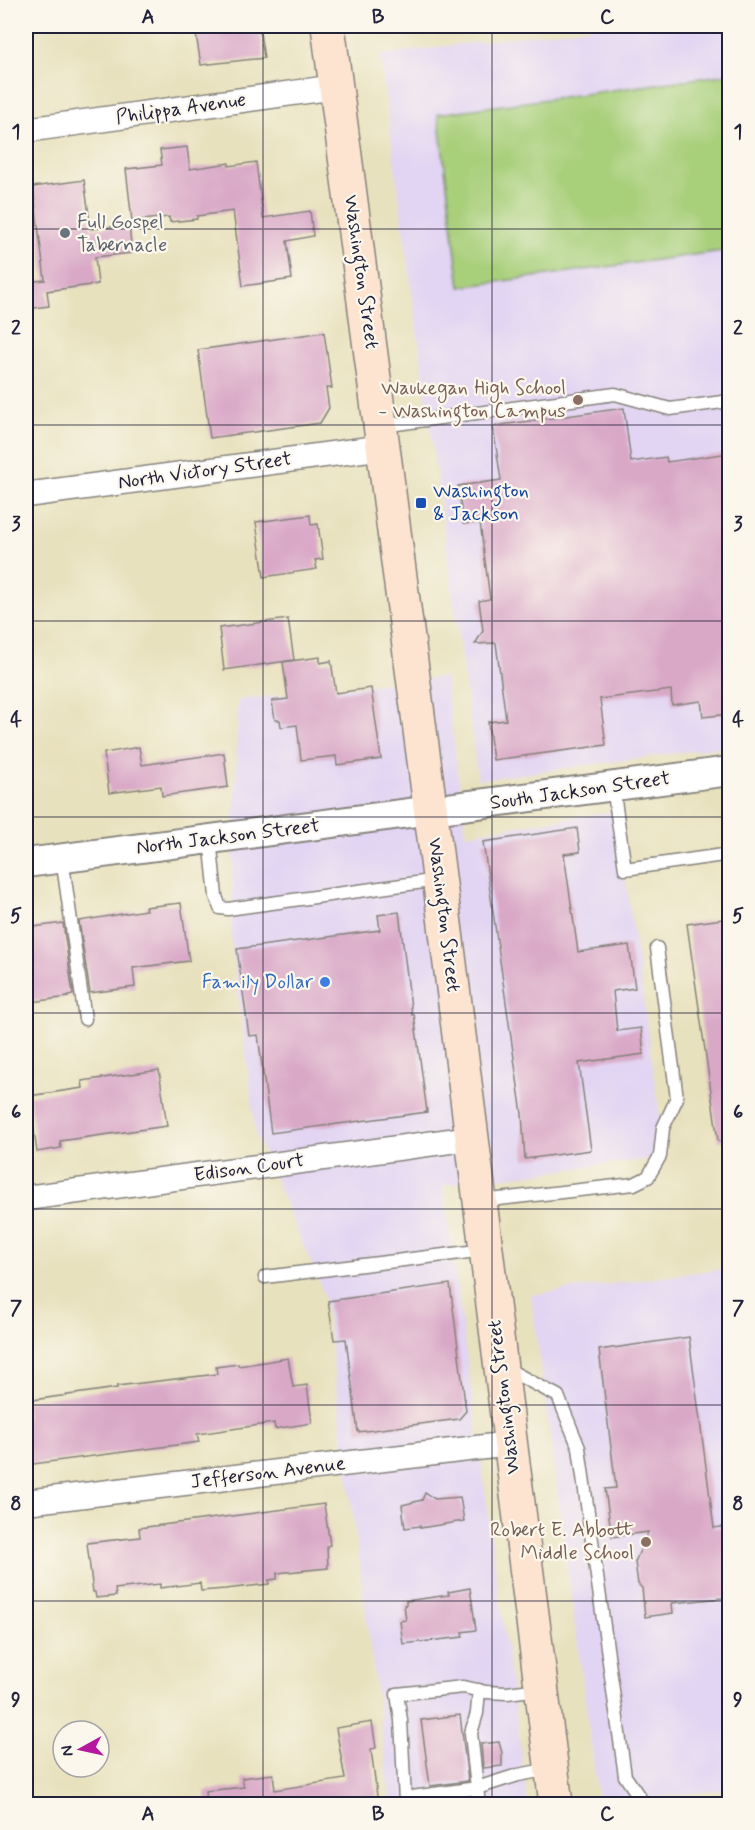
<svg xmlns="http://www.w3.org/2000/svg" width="755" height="1830" viewBox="0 0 755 1830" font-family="Mynerve,sans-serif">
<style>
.built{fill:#e2d4f3}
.green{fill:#a8cf7a;stroke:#65785a;stroke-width:1.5}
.building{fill:#d9a8c7}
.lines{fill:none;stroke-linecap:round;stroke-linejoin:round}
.service-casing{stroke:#85827c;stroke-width:15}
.minor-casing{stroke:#85827c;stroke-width:27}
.tertiary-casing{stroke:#85827c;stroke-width:32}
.secondary-casing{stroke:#85827c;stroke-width:36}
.service{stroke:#fff;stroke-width:12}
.minor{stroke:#fff;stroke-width:24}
.tertiary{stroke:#fff;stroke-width:28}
.secondary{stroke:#fde4d1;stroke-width:33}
.grid{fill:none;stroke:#22223b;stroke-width:1.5;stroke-opacity:0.55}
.worship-dot{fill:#6b7280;stroke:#fbf7ec;stroke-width:2}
.education-dot{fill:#8d6e63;stroke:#fbf7ec;stroke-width:2}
.transit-dot{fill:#1a4fb4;stroke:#fbf7ec;stroke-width:2}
.shop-dot{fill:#3f7fe0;stroke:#fbf7ec;stroke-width:2}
.labels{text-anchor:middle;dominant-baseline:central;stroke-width:4.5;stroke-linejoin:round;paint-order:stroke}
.street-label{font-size:20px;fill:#22223b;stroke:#fbf7ec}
.worship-label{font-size:20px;fill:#5b616d;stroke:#fbf7ec;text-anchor:start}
.education-label{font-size:20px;fill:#785e54;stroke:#fbf7ec;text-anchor:end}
.transit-label{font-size:20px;fill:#164399;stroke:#fbf7ec;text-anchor:start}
.shop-label{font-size:20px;fill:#366cbe;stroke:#fbf7ec;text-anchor:end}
.neatline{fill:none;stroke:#22223b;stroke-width:2}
.grid-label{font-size:20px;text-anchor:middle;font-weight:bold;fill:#22223b}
</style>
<rect width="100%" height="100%" fill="#fbf7ec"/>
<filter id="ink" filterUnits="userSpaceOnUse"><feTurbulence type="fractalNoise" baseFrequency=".0167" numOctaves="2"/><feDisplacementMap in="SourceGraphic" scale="12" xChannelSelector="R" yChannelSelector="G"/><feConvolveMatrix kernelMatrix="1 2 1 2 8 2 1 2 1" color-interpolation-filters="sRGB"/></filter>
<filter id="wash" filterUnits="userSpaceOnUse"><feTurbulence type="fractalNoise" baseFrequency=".008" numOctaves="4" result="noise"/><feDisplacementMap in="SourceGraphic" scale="24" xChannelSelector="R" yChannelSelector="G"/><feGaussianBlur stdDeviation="1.35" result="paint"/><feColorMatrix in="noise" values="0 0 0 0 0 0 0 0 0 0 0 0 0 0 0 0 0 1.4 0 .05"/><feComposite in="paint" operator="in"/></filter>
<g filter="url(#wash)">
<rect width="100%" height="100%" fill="#e8e1bd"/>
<g class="built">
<polygon points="599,26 729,26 729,746 478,780 380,55"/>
<polygon points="445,677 466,834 616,811 666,1157 443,1185 528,1804 391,1804 324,1294 256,1135 231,937 238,700"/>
<polygon points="729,1268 729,1789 599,1804 531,1295"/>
</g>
<polygon class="green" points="729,74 729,250 460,287 438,114"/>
<g id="blocks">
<g class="building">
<polygon points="214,26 230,26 231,28 259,26 264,58 201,65 195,28"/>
<polygon points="187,147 190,169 229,163 229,166 256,162 263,218 310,211 313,236 287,241 292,279 243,286 233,211 197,216 197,219 170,222 169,217 132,221 126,169 162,165 160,150"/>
<polygon points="84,180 91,229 129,225 132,253 95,257 98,284 47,291 49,306 26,309 26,282 45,280 33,187"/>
<polygon points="324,332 332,388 326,388 329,408 320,423 210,438 198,350"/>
<polygon points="624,408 631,462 666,457 667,462 729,453 729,714 703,717 701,701 672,705 671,690 600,699 606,745 493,760 488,722 506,720 496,643 475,644 483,631 479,601 490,599 480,522 463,524 458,486 501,480 493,426"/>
<polygon points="310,515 311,525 318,524 323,559 315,560 317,569 264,577 256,522"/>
<polygon points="288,619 294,660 224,670 219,628"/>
<polygon points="320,657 320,663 331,661 336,693 371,688 381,759 337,765 336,756 301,760 297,725 281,727 280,720 275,720 272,701 288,699 283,662"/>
<polygon points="139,747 142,765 224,753 228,787 162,796 161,786 109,793 104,753"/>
<polygon points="577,828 580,852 564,854 578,952 629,945 635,988 613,991 617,1031 641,1028 644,1054 579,1063 591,1150 525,1159 522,1114 483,842"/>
<polygon points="181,903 189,961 133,968 135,987 90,993 79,921 146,910 145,907"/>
<polygon points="399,912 412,1015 414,1014 427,1112 271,1133 258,1035 249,1036 237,949 380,930 378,915"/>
<polygon points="729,918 729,1140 718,1141 687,924"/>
<polygon points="63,923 73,995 68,996 68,997 32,1002 26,951 26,928"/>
<polygon points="159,1070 167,1126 60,1141 61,1148 37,1152 29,1096 83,1088 82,1081"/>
<polygon points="450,1284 466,1411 459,1419 358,1432 346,1339 334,1340 328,1301"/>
<polygon points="689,1337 714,1528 729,1526 729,1594 723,1598 672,1603 673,1613 645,1617 642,1588 638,1584 635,1562 648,1532 612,1537 605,1489 616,1488 599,1350"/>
<polygon points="288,1358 293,1387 307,1385 312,1423 275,1429 274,1423 197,1434 199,1442 26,1465 26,1401 117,1388 117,1386 217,1374 216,1367 238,1364 239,1366"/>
<polygon points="425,1493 435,1499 460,1497 464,1521 420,1528 420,1526 405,1528 402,1505 422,1500"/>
<polygon points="324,1504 330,1545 327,1546 328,1568 277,1573 277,1579 269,1580 269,1584 225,1589 201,1591 200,1583 160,1588 160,1584 115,1589 116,1596 96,1598 95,1592 93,1592 87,1543 140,1537 139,1528"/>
<polygon points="470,1588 476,1630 462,1632 463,1637 403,1644 400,1621 406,1620 404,1605 406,1605 406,1601 449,1595 448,1592"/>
<polygon points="460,1715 468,1781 430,1786 421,1720"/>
<polygon points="372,1722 376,1748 371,1749 378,1804 206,1804 205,1791 244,1787 242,1778 273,1774 275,1790 345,1779 336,1728"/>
<polygon points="499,1742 502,1753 502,1766 483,1768 481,1744"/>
</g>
</g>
</g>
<g filter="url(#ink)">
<use href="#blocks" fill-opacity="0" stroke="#85827c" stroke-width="1.5"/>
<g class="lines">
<g class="service-casing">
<g id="service">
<polyline points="382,426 615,394 670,409 730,401"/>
<polyline points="613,787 625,869 730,854"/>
<polyline points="210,839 216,896 220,908 228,909 438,880"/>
<polyline points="62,858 85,1019"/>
<polyline points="481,1201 634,1184 648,1177 660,1156 663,1128 677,1098 657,948"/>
<polyline points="265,1277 485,1250"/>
<polyline points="505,1368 558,1396 579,1448 625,1776 644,1804"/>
<polyline points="405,1802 401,1720 397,1694 463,1687 486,1692 507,1693 540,1689"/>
<polyline points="405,1804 405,1802 412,1797 477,1788 471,1733 477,1713 479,1690"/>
<polyline points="479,1804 477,1788 518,1775 550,1769"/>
</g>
</g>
<g class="minor-casing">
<g id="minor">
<polyline points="26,130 336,87"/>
<polyline points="26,495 384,447"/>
<polyline points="26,1198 472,1138"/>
<polyline points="26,1502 510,1444"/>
</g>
</g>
<g class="tertiary-casing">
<polyline id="tertiary" points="26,863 730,771"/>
</g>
<g class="secondary-casing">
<polyline id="secondary" points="328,26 435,845 556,1804"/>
</g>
<use href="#service" class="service"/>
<use href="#minor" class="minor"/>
<use href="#tertiary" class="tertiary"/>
<use href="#secondary" class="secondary"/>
</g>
</g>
<path class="grid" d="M263 26V1804M492 26V1804M26 229H730M26 425H730M26 621H730M26 817H730M26 1013H730M26 1209H730M26 1405H730M26 1601H730"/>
<circle class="worship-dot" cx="65" cy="233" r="6"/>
<g class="education-dot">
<circle cx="578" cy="400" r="6"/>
<circle cx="646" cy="1542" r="6"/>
</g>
<rect class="transit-dot" x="415" y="497" width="12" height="12" rx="3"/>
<circle class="shop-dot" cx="325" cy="982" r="6"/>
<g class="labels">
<g class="street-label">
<text transform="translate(181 109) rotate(-8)">Philippa Avenue</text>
<text transform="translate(361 272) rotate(82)">Washington Street</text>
<text transform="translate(205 471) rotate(-8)">North Victory Street</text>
<text transform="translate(580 791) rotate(-8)">South Jackson Street</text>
<text transform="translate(228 837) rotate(-7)">North Jackson Street</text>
<text transform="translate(444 915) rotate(83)">Washington Street</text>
<text transform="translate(249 1168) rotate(-8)">Edison Court</text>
<text transform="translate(504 1397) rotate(-97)">Washington Street</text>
<text transform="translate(268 1473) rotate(-7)">Jefferson Avenue</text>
</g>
<g class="worship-label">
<text x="77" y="222">Full Gospel<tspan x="77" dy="23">Tabernacle</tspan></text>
</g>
<g class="education-label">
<text x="566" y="388">Waukegan High School<tspan x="566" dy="23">- Washington Campus</tspan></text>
<text x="634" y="1530">Robert E. Abbott<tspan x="634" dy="23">Middle School</tspan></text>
</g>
<g class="transit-label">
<text x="433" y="491">Washington<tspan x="433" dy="23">&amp; Jackson</tspan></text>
</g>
<g class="shop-label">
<text x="313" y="982">Family Dollar</text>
</g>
</g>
<rect width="755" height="1830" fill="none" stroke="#fbf7ec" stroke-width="66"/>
<g transform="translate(81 1749) rotate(262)"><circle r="28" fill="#fbf7ec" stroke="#a4a2a5" stroke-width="1.5"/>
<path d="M0-4.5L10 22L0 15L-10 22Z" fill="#b5179e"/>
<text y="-9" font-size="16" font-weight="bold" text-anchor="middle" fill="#22223b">N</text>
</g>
<rect x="33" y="33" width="689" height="1764" class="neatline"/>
<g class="grid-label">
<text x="148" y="23">A</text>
<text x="378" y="23">B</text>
<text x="607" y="23">C</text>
<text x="16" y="138">1</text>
<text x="738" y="138">1</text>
<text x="16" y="334">2</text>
<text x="738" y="334">2</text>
<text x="16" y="530">3</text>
<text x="738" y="530">3</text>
<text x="16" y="726">4</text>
<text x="738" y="726">4</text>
<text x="16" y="922">5</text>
<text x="738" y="922">5</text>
<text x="16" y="1118">6</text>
<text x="738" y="1118">6</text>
<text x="16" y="1314">7</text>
<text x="738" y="1314">7</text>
<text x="16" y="1510">8</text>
<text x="738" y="1510">8</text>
<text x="16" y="1706">9</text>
<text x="738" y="1706">9</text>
<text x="148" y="1820">A</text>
<text x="378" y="1820">B</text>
<text x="607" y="1820">C</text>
</g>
</svg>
